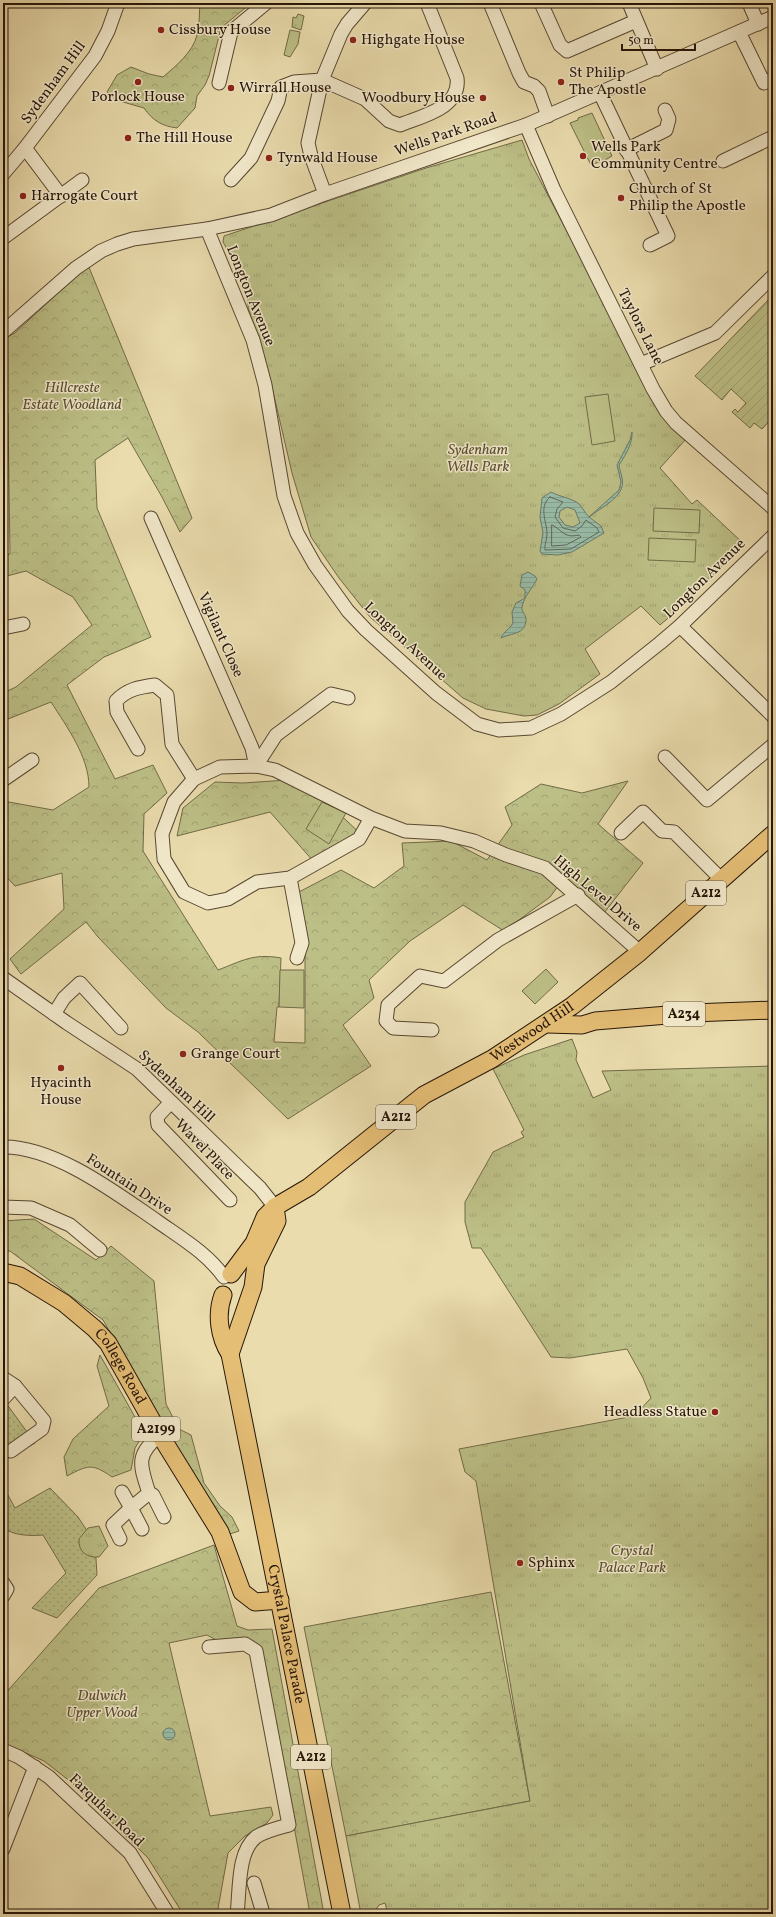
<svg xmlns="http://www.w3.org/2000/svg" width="776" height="1917" viewBox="0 0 776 1917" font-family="Vollkorn,serif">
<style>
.grass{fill:url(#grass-dots);stroke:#716a47}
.forest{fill:url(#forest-crowns);stroke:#716a47}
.park{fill:url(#park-tufts);stroke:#716a47}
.garden{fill:url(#garden-furrows);stroke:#716a47}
.pitch{fill:#bcbf86;stroke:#716a47}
.water{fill:url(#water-rules);stroke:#6a7968;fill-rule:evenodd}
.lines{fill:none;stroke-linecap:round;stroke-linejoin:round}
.shore{stroke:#5f6858;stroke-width:1}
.minor-casing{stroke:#574731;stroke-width:15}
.major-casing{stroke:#261508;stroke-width:19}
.minor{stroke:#f1e8ca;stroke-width:13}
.major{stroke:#e5be76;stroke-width:17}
.poi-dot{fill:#8f2418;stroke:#f1e8ca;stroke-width:1.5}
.labels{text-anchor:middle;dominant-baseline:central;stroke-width:3;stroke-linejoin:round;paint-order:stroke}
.shield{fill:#f1e8ca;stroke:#635442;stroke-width:1}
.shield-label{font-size:14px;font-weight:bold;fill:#261508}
.poi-label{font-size:15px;fill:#261508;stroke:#f1e8ca;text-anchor:start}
.street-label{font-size:15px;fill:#261508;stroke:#f1e8ca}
.park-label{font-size:15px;font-style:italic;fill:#5a5034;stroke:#f1e8ca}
</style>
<defs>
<pattern id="grass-dots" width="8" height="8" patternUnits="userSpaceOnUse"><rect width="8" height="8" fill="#bcbf86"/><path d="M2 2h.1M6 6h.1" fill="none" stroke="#a1a372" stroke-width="1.8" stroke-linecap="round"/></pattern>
<pattern id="forest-crowns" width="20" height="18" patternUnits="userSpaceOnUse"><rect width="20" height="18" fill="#bcbf86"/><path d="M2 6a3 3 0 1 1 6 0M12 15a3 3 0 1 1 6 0" fill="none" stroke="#a1a372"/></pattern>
<pattern id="park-tufts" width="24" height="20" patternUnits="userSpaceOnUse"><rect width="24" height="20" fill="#bcbf86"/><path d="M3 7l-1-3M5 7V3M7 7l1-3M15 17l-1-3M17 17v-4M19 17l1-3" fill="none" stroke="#a1a372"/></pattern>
<pattern id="garden-furrows" width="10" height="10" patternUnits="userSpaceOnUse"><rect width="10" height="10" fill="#bcbf86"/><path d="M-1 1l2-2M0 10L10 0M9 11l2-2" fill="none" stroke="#a1a372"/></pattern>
<pattern id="water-rules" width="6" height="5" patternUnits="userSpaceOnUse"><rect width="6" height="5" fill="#98bca8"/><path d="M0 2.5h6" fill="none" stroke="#83a18f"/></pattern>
</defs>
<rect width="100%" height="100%" fill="#eadcad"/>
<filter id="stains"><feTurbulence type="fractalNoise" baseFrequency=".005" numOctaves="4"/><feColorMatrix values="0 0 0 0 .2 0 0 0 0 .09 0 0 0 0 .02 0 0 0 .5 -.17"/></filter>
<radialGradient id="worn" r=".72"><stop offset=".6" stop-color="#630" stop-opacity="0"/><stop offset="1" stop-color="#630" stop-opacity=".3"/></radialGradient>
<g class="grass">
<polygon points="6,1403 35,1443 3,1461 3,1406"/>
<path d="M3 1486 15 1508 50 1488 78 1517 95 1543 97 1575 57 1618 32 1608 66 1573 43 1535C31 1536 12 1536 3 1527Z"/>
</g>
<g class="forest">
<path d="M200 3H251L221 28 209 76 205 85 197 96 195 108 177 128C162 126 153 121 144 108L116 100 107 92 117 75 131 67 149 74 163 77C176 66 193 52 197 35 200 25 199 13 200 3Z"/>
<path d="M88 265 192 518 180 532 162 497 128 438 95 460 97 508 151 637 104 657 67 685 115 779 153 765 167 793 144 814 143 851 218 970C242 961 253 953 281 958L279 1007H277L274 1042 305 1043V944L297 893 341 870 374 888 404 866 402 843 451 841 487 860 512 825 505 807 541 784 582 793 628 781 598 824 643 863 604 913 564 878 550 897 504 931 463 905 410 941 369 980 374 998 343 1025 371 1066 288 1119 198 1032 166 1008 98 937 86 922 21 974 10 959 64 909 62 873 15 886 3 873V801L53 810 89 787C89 757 67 727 51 702L3 721V693L16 687 92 625 73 597 26 571 3 577V555L10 554 8 414 3 404V339L15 333Z"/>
<polygon points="287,780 331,806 364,837 314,862 270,812 177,836 183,808 215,782 243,783"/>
<polygon points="34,1219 96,1260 111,1246 154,1281 166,1404 179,1429 191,1435 204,1483 220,1506 232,1517 239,1531 230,1534 159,1417 103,1320 10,1251 3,1251 3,1221"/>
<path d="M100 1355 144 1433 135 1448 131 1470 112 1477C92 1463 88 1465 67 1476L64 1457 73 1439 109 1406 97 1366Z"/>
<polygon points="214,1545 237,1626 248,1630 272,1629 324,1914 310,1914 262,1650 246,1638 218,1641 207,1635 169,1643 210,1816 271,1807 273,1815 267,1823 245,1836 228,1853 217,1914 183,1914 148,1858 71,1782 44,1761 3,1743 3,1696 99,1588"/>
<polygon points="491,1592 530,1801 346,1836 304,1627"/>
</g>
<g class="park">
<polygon points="298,14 304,16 301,30 292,27 293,17 296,18"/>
<polygon points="522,140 529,159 597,289 648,393 657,408 686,439 660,468 692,504 697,500 744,544 673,614 660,625 641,606 585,649 600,674 559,704 537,715 524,716 486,709 463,698 370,617 339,578 311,537 292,473 268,370 248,307 248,287 223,242 224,236 426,168"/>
<polygon points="322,802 346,813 329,844 306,829"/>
<polygon points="572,1039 577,1052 576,1060 593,1098 611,1090 602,1071 773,1066 773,1914 388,1914 385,1903 379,1905 373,1914 361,1914 346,1836 530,1801 476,1481 465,1472 459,1449 634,1416 651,1398 643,1378 627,1349 570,1358 551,1357 481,1248 472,1248 465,1222 465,1202 493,1152 524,1137 521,1132 524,1130 493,1069 524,1055"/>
<path d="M99 1526 108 1546 99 1557C87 1558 78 1552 79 1539L88 1528Z"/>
</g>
<polygon class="garden" points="773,295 773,417 762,429 754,423 750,428 732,412 735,409 738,412 746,403 731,389 722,400 695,376"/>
<g class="pitch">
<polygon points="290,30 300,32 298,44 290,57 284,55"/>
<polygon points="592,113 612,156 600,163 599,162 591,165 570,123 578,120 578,118"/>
<polygon points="608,394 615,441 592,445 585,397"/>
<polygon points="654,508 700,510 699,533 653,531"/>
<polygon points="649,538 696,540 695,562 648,560"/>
<polygon points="546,969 558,982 535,1004 522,991"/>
<polygon points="280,970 304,970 304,1008 279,1007"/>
</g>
<g class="water">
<path d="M632 432C633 443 625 456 619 465 620 472 624 480 622 487 618 500 599 509 589 517L601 526 604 533 572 552 558 555 542 554 540 551 543 533 540 517 542 498 551 492C560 497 572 498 579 504 583 508 585 513 589 517L619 490 621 482 617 465 630 440ZM567 507 575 510 580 523 573 527 565 525 559 517 560 511Z"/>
<path d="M528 572 535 576 537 579C533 588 524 596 522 607 521 612 526 614 526 619 526 635 511 633 501 638 504 631 510 629 513 623L512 612 516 603 525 598V590L520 586 522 575Z"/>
<circle cx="169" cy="1734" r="6"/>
</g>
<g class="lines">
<g class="shore">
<path d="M550 497 563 502 557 509 555 517 563 528 575 531 582 526 586 520 597 528 599 532 571 549 545 550C544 545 547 540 547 534 547 522 538 507 550 497Z"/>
<path d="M552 525C562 529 563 539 579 535L581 537 566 545 552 546Z"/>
</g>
<g class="minor-casing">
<g id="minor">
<polyline points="490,3 519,73 524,82 534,86 539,91 548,116"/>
<polyline points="541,3 560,45 567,51 636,21"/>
<polyline points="629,3 657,69"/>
<polyline points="749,3 758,24"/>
<polyline points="739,32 764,83 773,79"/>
<polyline points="219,83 231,32 266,3"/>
<polyline points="600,93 668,236 650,245"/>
<polyline points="526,125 554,190 653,389 666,411 676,423 773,508"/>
<polyline points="25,148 61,196"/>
<polyline points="626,150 666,130 669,119 665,110"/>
<polyline points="723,161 773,137"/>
<polyline points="3,174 25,148 95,56 108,31 118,3"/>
<path d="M231 180 251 158 278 101 281 87 294 82 322 80 365 99 389 121 400 125C422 116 461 108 457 78L427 3"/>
<polyline points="325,194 311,156 308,143 322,80 341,34 347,24 365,3"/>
<polyline points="207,229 253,340 265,385 284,496 297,533 315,565 348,611 366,630 436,693 477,724 499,730 531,728 561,714 611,682 660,643 680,626 773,536"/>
<polyline points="3,238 82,180"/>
<polyline points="3,332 76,268 101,251 117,244 133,239 207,229 271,215 325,194 526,125 773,17"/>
<polyline points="641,364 715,333 773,276"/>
<polyline points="151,518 252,748 256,766"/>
<polyline points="680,626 773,716"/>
<polyline points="3,628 23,624"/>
<path d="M138 749 117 712 116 701C127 689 140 687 155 685L167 695 172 744 194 779"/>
<polyline points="665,757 707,800 773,745"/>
<polyline points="256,766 276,735 331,694 348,698"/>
<polyline points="3,780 32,760"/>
<polyline points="371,818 359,839 290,878 257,882 228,899 208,903 184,892 164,859 162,834 174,802 194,779 220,767 256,766 275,770 371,818 405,831 441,833 474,841 506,855 545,868 640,952"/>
<polyline points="621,833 643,812 662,831 674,832 722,880"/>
<polyline points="290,878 302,943 297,958"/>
<polyline points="3,978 67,1023 137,1069 260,1188 275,1207"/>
<polyline points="54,1014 64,998 80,983 121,1028"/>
<polyline points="432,1030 393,1028 386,1021 388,1005 420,976 444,981 498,940 578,895"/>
<polyline points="171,1102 157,1117 158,1125 230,1200"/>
<path d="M3 1147C54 1146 116 1193 157 1221 181 1238 207 1253 224 1277"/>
<polyline points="3,1207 31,1208 70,1225 100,1250"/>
<polyline points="3,1378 15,1386 44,1421 42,1429 11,1451"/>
<polyline points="3,1399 15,1386"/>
<path d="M122 1492 131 1508 149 1493C140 1465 135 1455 160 1435"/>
<polyline points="149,1493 153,1495 164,1517"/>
<polyline points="120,1539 113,1525 131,1508 142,1529"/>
<polyline points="3,1583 7,1589 3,1596"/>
<path d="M209 1647 245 1644 256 1651 289 1825C278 1828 265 1831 256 1837 237 1852 240 1891 237 1914"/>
<polyline points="3,1750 19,1757 49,1777 130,1853 168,1914"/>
<polyline points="3,1849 35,1767"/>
<polyline points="254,1883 263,1913"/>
</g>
</g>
<g class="major-casing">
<g id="major">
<polyline points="547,1024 582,1025 595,1021 692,1013 773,1010"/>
<path id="s1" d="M3 1272 20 1276 64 1303 95 1329 108 1343 160 1435 220 1532 242 1592 255 1602 280 1600"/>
<path id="s2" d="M231 1274 254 1243 265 1217 275 1207 309 1187 424 1095 492 1059 572 1006 640 952 773 834"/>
<path id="s3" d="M223 1295C216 1314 219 1337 230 1354L342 1914"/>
<polyline points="230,1354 253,1287 256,1264 277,1221 275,1207"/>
</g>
</g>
<use href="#minor" class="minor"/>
<use href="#major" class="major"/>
</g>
<g class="poi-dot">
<circle cx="161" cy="30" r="4"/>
<circle cx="353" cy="40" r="4"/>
<circle cx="138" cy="82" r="4"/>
<circle cx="561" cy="82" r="4"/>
<circle cx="231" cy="88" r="4"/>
<circle cx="483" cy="98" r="4"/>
<circle cx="128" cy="138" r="4"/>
<circle cx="583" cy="156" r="4"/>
<circle cx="269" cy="158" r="4"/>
<circle cx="23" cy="196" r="4"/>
<circle cx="621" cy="198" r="4"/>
<circle cx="183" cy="1054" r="4"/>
<circle cx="61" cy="1068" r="4"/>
<circle cx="715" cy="1412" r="4"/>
<circle cx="520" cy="1563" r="4"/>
</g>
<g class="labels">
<g class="shield">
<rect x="686" y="881" width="40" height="24" rx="3"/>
<rect x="663" y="1002" width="42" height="24" rx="3"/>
<rect x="376" y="1105" width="40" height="24" rx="3"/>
<rect x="132" y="1417" width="48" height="24" rx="3"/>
<rect x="291" y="1745" width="40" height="24" rx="3"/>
</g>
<g class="shield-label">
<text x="706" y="893">A212</text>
<text x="684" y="1014">A234</text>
<text x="396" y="1117">A212</text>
<text x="156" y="1429">A2199</text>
<text x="311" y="1757">A212</text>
</g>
<g class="poi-label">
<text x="169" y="30">Cissbury House</text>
<text x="361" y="40">Highgate House</text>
<text x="569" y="73">St Philip<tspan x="569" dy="17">The Apostle</tspan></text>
<text x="239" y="88">Wirrall House</text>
<text x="138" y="97" text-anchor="middle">Porlock House</text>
<text x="475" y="98" text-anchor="end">Woodbury House</text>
<text x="136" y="138">The Hill House</text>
<text x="591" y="147">Wells Park<tspan x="591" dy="17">Community Centre</tspan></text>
<text x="277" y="158">Tynwald House</text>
<text x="629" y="189">Church of St<tspan x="629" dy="17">Philip the Apostle</tspan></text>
<text x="31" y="196">Harrogate Court</text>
<text x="191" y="1054">Grange Court</text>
<text x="61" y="1083" text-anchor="middle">Hyacinth<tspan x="61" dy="17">House</tspan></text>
<text x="707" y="1412" text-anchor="end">Headless Statue</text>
<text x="528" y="1563">Sphinx</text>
</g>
<g class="street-label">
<text transform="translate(54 83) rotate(-54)">Sydenham Hill</text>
<text transform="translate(446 135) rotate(-19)">Wells Park Road</text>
<text transform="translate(250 296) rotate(68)">Longton Avenue</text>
<text transform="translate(640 327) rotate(63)">Taylors Lane</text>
<text transform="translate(705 579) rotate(-44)">Longton Avenue</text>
<text transform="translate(220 635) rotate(66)">Vigilant Close</text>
<text transform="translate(405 642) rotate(43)">Longton Avenue</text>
<text transform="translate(597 894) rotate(40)">High Level Drive</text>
<text stroke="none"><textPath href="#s2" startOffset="393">Westwood Hill</textPath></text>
<text transform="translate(176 1087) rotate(43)">Sydenham Hill</text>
<text transform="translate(204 1150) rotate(46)">Wavel Place</text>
<text transform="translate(129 1185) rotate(33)">Fountain Drive</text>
<text stroke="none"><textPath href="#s1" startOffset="155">College Road</textPath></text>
<text stroke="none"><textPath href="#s3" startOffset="347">Crystal Palace Parade</textPath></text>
<text transform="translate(106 1811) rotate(44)">Farquhar Road</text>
</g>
<g class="park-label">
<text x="72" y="388">Hillcreste<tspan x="72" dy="17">Estate Woodland</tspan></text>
<text x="478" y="450">Sydenham<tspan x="478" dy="17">Wells Park</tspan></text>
<text x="632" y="1551">Crystal<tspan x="632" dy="17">Palace Park</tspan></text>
<text x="102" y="1696">Dulwich<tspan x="102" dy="17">Upper Wood</tspan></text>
</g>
</g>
<rect width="776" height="1917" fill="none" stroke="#eadcad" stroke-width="16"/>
<rect x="4" y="4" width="768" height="1909" fill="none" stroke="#261508" stroke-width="2"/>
<rect x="8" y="8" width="760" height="1901" fill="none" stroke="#261508"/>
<path d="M622 44v6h73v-6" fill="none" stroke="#261508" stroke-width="2"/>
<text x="628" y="44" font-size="12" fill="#261508" stroke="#f1e8ca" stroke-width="3" paint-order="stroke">50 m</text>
<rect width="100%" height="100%" filter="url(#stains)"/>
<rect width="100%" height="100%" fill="url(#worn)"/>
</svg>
